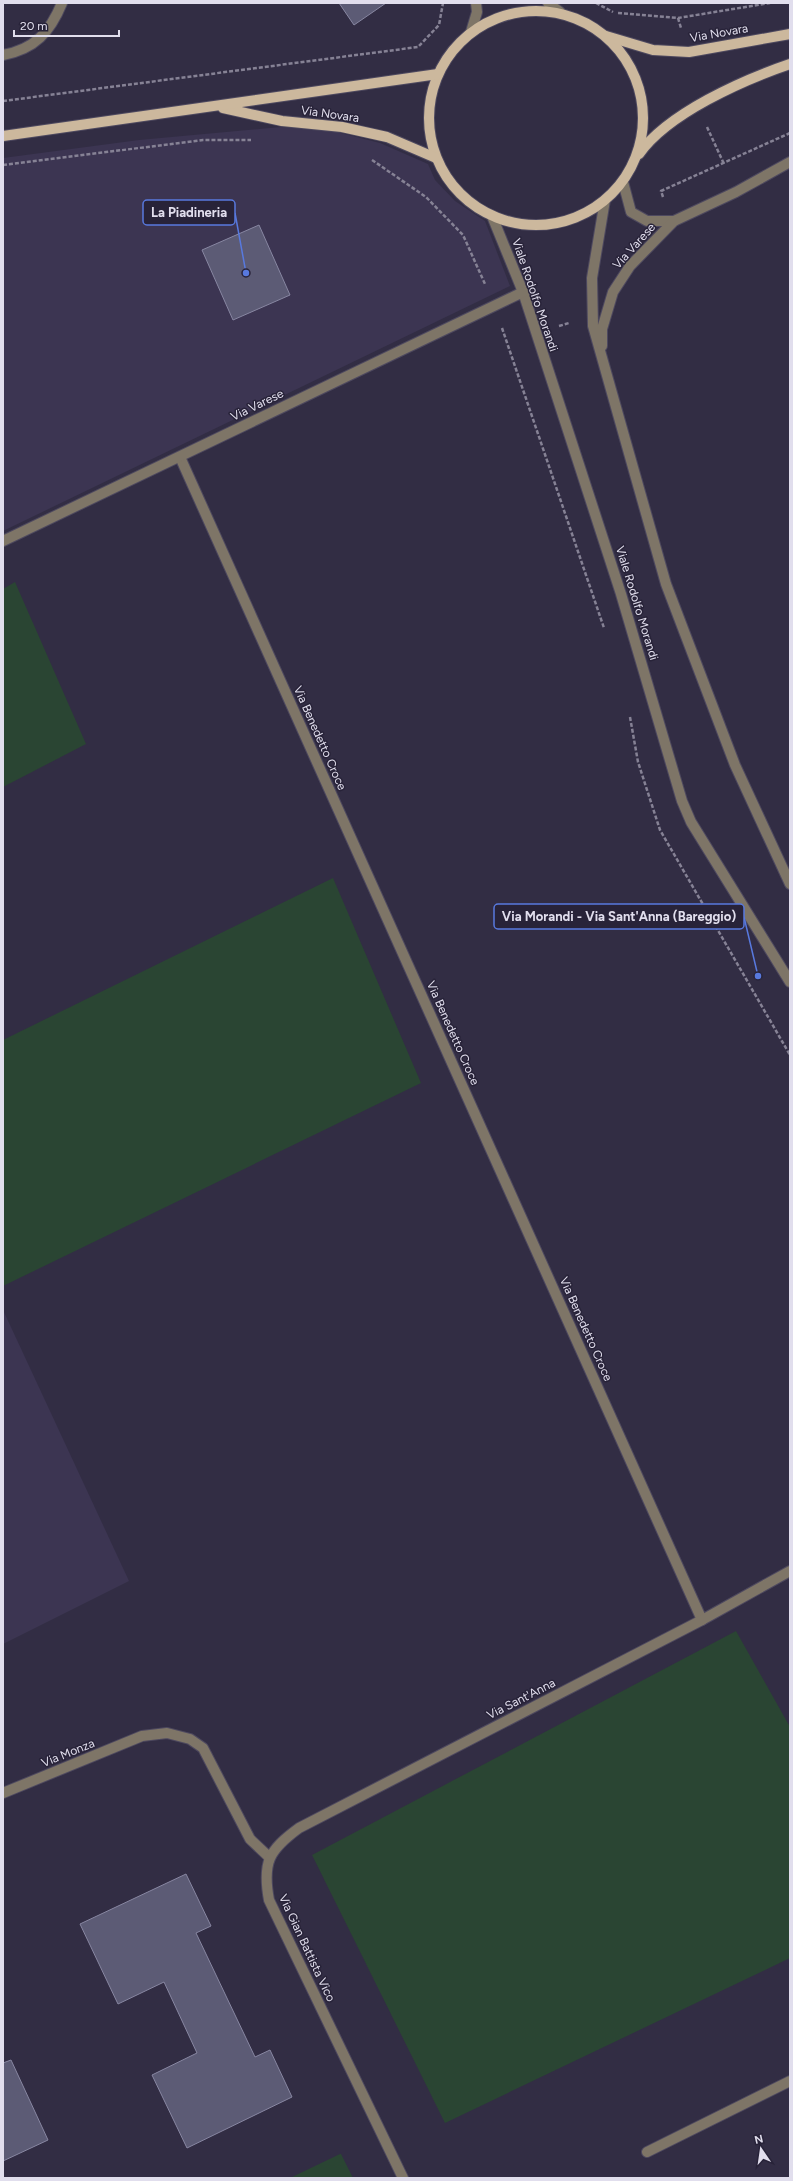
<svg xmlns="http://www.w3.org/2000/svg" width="793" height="2181" viewBox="0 0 793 2181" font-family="Figtree,sans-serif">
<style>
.built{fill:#3c3552}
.green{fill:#2a4533}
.building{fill:#5c5b75;stroke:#8887a2}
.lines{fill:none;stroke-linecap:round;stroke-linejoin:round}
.minor-casing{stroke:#4e495f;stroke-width:12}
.major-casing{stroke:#4e495f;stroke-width:12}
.path{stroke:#868295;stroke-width:2.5;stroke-dasharray:4 2;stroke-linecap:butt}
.minor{stroke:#7e7567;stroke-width:10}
.major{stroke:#ccb89d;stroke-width:10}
.labels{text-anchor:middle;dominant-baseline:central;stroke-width:3;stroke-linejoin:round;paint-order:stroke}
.street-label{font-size:12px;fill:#e1deed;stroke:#282339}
.leader{fill:none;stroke:#5879de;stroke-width:1.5}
.callout-dot{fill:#5879de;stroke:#282339;stroke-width:1.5}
.callout{fill:#282339;stroke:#5879de;stroke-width:1.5}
.callout-label{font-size:13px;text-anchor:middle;font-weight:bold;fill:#e1deed}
</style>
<rect width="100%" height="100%" fill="#322d44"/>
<g class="built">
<polygon points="281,127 337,132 380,143 428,164 435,180 455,201 485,221 510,286 3,531 3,158 139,140"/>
<polygon points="3,1310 129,1581 3,1644"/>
</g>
<g class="green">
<polygon points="15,582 86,744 3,787 3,589"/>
<polygon points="333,878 421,1083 3,1286 3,1040"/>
<polygon points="736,1631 790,1727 790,1958 445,2123 312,1855"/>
<polygon points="341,2154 353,2178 290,2178 340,2154"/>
</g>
<g class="building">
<polygon points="339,3 386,3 354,25"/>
<polygon points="259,225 290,295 233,320 202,250"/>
<polygon points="186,1874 211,1926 196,1933 255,2057 270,2050 292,2097 187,2148 152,2075 197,2053 164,1982 118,2004 80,1924"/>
<polygon points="11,2060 48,2140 3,2161 3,2063"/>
</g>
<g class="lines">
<g class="minor-casing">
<g id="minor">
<polyline points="548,3 560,12"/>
<polyline points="471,32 477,12 476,3"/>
<path d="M3 55C35 49 50 32 62 3"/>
<polyline points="623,182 631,212 647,221 674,221"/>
<polyline points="605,200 592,278 593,326 666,584 735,765 790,884"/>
<polyline points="492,216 523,292 621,594 682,801 691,822 790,982"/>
<polyline points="602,346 602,329 613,292 630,266 674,221 736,192 790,162"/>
<polyline points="180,457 702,1620"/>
<polyline points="3,541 523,292"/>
<polyline points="3,1793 142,1736 167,1733 190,1739 203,1748 250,1839 269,1857"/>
<polyline points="647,2152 790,2081"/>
<path d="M403 2178 269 1900C262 1862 269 1850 299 1828L702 1620 790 1571"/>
</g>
</g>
<g class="major-casing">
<g id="major">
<circle cx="536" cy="118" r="107"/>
<polyline points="606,36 653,50 689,52 790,34"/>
<polyline points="223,108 282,121 342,127 387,137 436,158"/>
<polyline points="3,136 438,74"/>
<path d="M639 154C668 113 743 80 790 64"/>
</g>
</g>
<g class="path">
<polyline points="596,3 613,12"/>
<polyline points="618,13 678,18 770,3"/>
<polyline points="678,18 681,28"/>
<polyline points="3,101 418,47 439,25 443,3"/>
<polyline points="707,127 724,164"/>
<polyline points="372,160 426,197 463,235 485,284"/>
<polyline points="3,165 203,140 251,140"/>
<polyline points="663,197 661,191 790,133"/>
<polyline points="559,326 569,323"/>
<polyline points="502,328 604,628"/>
<polyline points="630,717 638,762 660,830 790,1055"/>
</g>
<use href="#minor" class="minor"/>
<use href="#major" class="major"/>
</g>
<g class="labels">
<g class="street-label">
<text transform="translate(719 33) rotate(-10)">Via Novara</text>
<text transform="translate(330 114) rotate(8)">Via Novara</text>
<text transform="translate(634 246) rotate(-48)">Via Varese</text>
<text transform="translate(535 295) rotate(71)">Viale Rodolfo Morandi</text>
<text transform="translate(257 405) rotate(-26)">Via Varese</text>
<text transform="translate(637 603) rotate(73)">Viale Rodolfo Morandi</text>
<text transform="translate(320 738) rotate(66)">Via Benedetto Croce</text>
<text transform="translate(453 1033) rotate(66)">Via Benedetto Croce</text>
<text transform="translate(586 1329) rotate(66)">Via Benedetto Croce</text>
<text transform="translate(521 1699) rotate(-27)">Via Sant'Anna</text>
<text transform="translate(68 1753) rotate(-22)">Via Monza</text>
<text transform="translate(307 1948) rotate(65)">Via Gian Battista Vico</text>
</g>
</g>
<path class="leader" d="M246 273L235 213M758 976L744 917"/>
<g class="callout-dot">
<circle cx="246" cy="273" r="4"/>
<circle cx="758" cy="976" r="4"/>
</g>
<g class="callout">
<rect x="143" y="200" width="92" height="25" rx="4"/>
<rect x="494" y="904" width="250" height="25" rx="4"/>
</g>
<g class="callout-label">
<text x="189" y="217">La Piadineria</text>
<text x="619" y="921">Via Morandi - Via Sant'Anna (Bareggio)</text>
</g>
<rect width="793" height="2181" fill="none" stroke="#e1deed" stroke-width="8"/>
<g transform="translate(761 2149) rotate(347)" stroke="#282339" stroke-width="3" paint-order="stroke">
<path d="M0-3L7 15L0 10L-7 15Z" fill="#e1deed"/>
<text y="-6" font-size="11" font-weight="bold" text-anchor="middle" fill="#e1deed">N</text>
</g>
<path d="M14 30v6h105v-6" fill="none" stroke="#e1deed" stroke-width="2"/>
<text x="20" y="30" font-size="12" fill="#e1deed" stroke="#282339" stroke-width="3" paint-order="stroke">20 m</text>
</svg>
